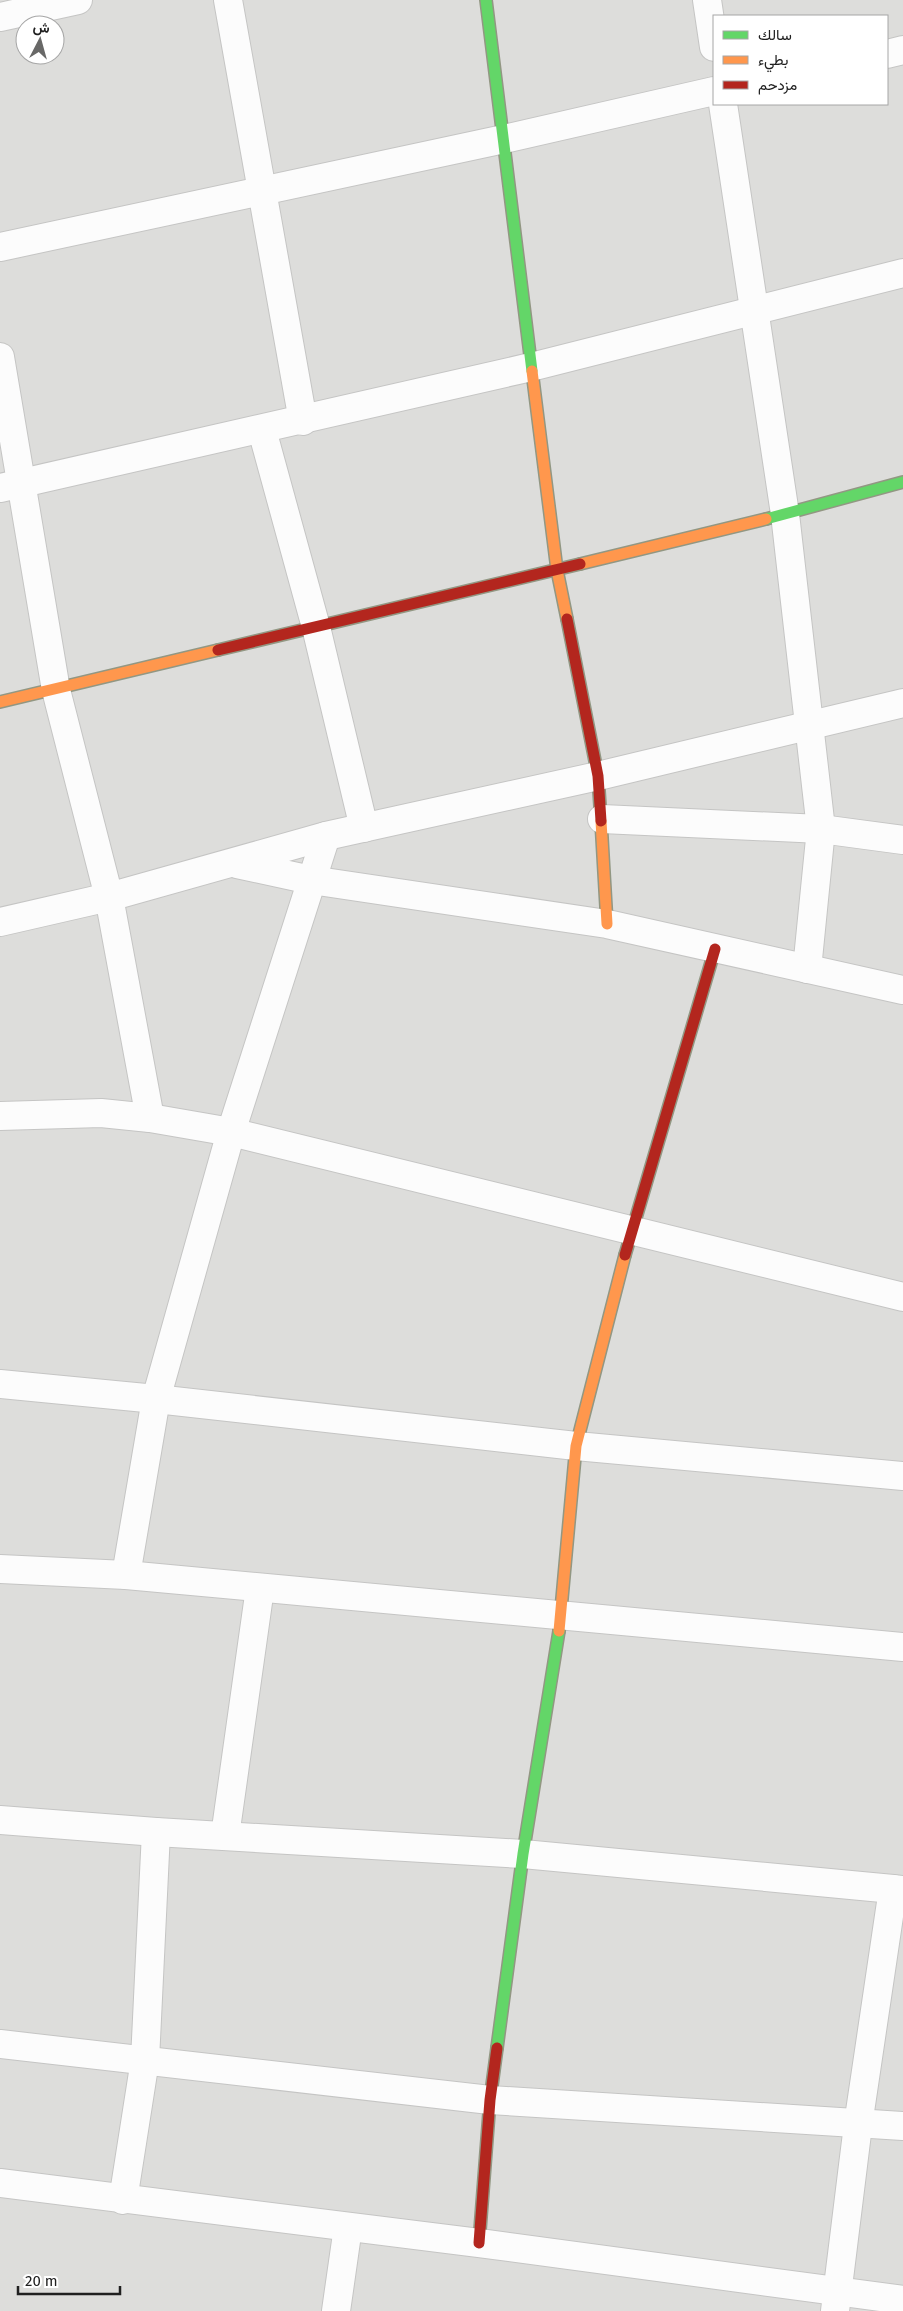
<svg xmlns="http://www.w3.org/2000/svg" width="903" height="2311" viewBox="0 0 903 2311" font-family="'Fira Sans',Vazirmatn,sans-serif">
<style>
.residential{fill:#dddddb;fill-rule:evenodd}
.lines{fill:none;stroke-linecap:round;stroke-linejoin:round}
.street-casing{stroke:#c5c5c4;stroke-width:30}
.fast-casing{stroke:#929783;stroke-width:14}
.slow-casing{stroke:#929783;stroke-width:14}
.jam-casing{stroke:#929783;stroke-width:14}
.street{stroke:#fcfcfc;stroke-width:28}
.fast{stroke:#63d668;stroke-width:11}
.slow{stroke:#ff974d;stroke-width:11}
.jam{stroke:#b3261e;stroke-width:11}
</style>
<rect width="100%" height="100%" fill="#eeeeea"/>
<path class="residential" d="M0 0H903V2311H0ZM714 16H887V104H714ZM25 25H55V55H25Z"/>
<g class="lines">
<g class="street-casing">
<g id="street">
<polyline points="228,0 303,421"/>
<polyline points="707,0 714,47"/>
<polyline points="0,17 78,0"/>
<polyline points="887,54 903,50"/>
<polyline points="723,104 785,514 821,829 807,969"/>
<polyline points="0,247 504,139 714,91"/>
<polyline points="0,357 56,690 109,897 150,1118"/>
<polyline points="262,430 316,627 364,828"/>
<polyline points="0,488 531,367 903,273"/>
<polyline points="602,819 821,829 903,840"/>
<polyline points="237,864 311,880 607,924 903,990"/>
<polyline points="0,922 109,897 326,836 598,776 903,703"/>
<polyline points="0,1116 101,1113 150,1118 231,1132 903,1297"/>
<polyline points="0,1384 156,1399 576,1446 903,1476"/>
<polyline points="0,1569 126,1575 903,1647"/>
<polyline points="126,1575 156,1399 231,1132 326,836"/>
<polyline points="0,1820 156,1832 523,1854 893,1889"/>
<polyline points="225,1836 260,1588"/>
<polyline points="0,2044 490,2100 903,2126"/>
<polyline points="0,2183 479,2243 903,2300"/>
<polyline points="123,2200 145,2060 156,1832"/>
<polyline points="336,2311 348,2227"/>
<polyline points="835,2311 858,2125 893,1889 903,1890"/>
</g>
</g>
<g class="fast-casing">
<g id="fast">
<polyline points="486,0 532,371"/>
<polyline points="766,519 903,482"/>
<polyline points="497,2048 523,1854 559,1631"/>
</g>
</g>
<g class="slow-casing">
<g id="slow">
<polyline points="532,371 557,570 567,619"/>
<polyline points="580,564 766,519"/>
<polyline points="0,702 218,650"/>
<polyline points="601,821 607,924"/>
<polyline points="559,1631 576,1446 625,1255"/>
</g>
</g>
<g class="jam-casing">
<g id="jam">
<polyline points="567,619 598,776 601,821"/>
<polyline points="218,650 580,564"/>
<polyline points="625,1255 715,949"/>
<polyline points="479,2243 490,2100 497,2048"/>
</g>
</g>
<use href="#street" class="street"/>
<use href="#fast" class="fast"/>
<use href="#slow" class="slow"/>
<use href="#jam" class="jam"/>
</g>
<rect x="713" y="15" width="175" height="90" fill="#ffffff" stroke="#a6a6a6"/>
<rect x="723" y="31" width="25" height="8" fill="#63d668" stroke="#a6a6a6"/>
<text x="758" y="40" font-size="15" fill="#202020">سالك</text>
<rect x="723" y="56" width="25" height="8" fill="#ff974d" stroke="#a6a6a6"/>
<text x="758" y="65" font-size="15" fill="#202020">بطيء</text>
<rect x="723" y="81" width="25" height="8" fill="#b3261e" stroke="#a6a6a6"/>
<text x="758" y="90" font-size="15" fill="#202020">مزدحم</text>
<g transform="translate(40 40) rotate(6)"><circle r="24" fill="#ffffff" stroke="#a6a6a6"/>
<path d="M0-4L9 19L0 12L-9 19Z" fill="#686867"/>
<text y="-8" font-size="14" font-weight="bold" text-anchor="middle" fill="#202020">ش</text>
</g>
<path d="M18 2286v8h102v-8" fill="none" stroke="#202020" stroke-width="2.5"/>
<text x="25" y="2286" font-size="15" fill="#202020" stroke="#ffffff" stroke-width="4" paint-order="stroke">20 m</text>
</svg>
